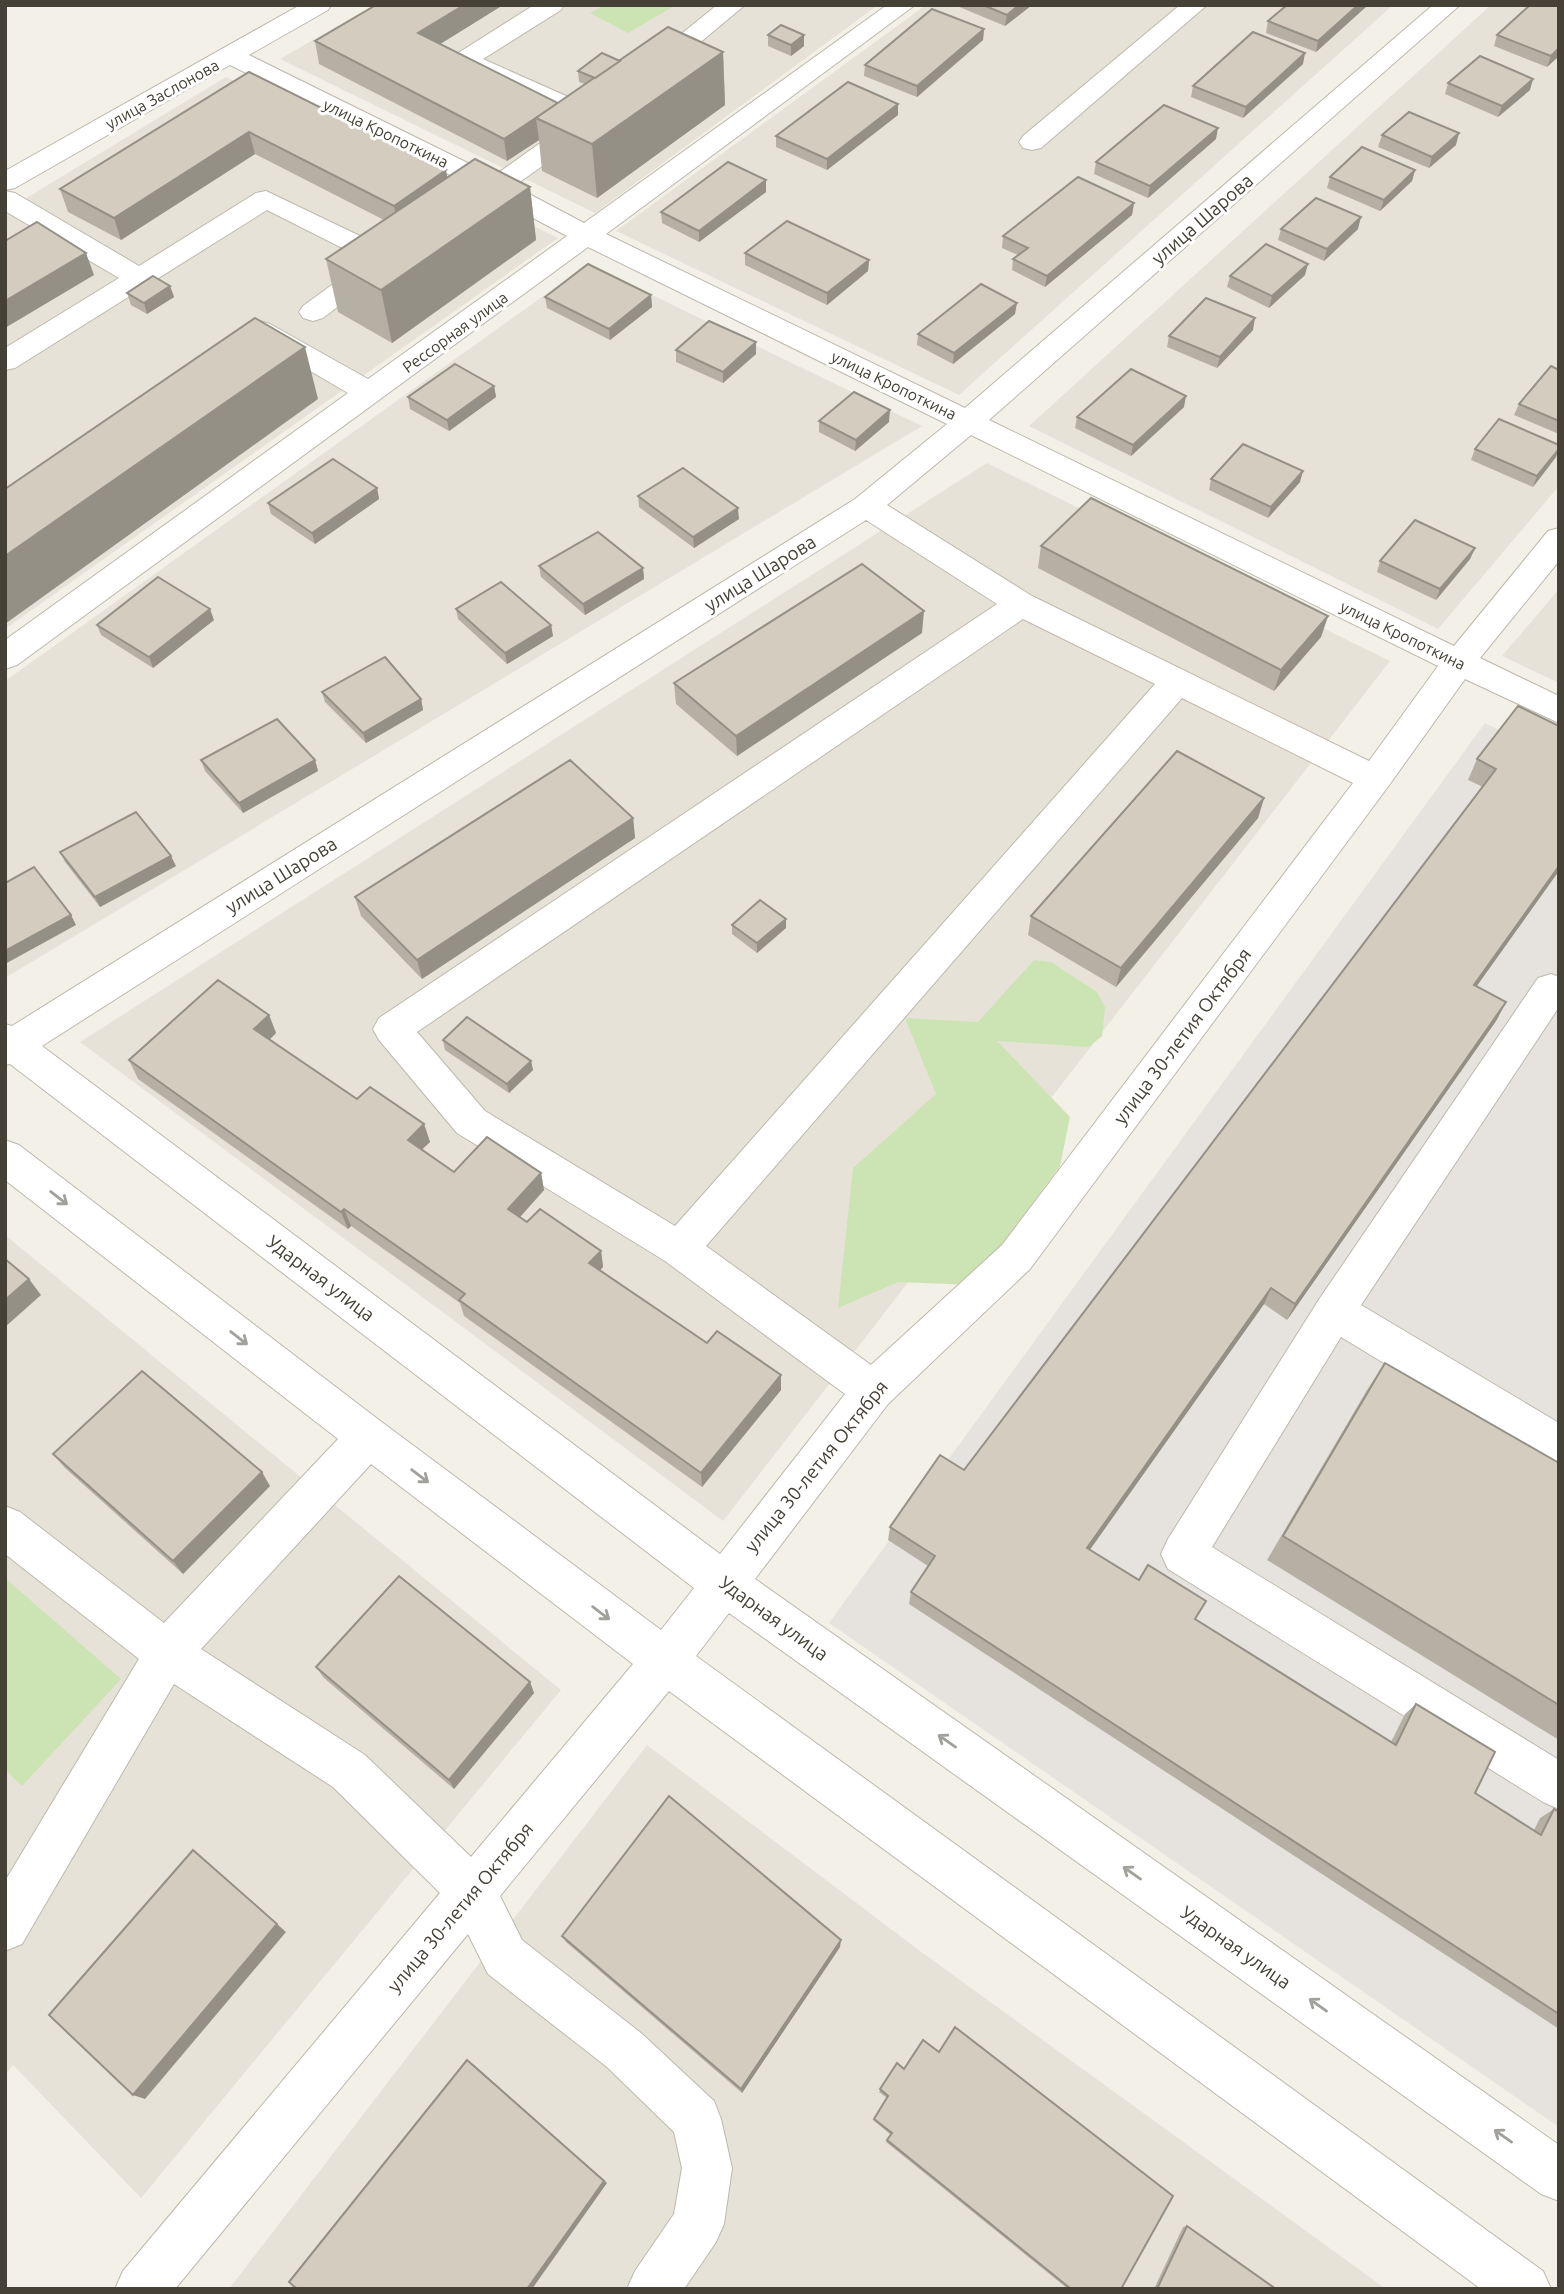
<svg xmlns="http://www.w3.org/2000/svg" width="1564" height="2294" viewBox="0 0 1564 2294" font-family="Ubuntu,sans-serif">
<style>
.residential{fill:#e7e2d7}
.industrial{fill:#e6e2dd}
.green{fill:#cce4b4}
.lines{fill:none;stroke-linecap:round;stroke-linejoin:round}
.minor-casing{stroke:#beb8ac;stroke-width:2}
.minor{fill:#fff;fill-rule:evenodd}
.wall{fill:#b6b0a4}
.shaded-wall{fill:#949086}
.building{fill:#d4cdbf;stroke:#949086;stroke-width:2}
.oneway{stroke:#a2a09b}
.labels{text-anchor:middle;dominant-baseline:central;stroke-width:6;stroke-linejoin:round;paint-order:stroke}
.far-street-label{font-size:16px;fill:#464137;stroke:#fff}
.street-label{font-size:19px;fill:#464137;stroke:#fff}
</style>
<rect width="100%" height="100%" fill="#f3f0e8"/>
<g class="residential">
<polygon points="374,5 878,5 595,213 280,59"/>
<polygon points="926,5 1393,5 959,395 616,231"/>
<polygon points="1491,5 1559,5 1559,486 1438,629 1029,426"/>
<polygon points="226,77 558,238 5,629 5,211"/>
<polygon points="588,264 922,426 5,978 5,681"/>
<polygon points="987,463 1390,661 723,1521 80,1042"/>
<polygon points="1559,589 1559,683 1502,656"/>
<polygon points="5,1235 561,1690 141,2198 13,2065 5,2076"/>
<polygon points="647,1745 920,1951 1386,2289 229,2289"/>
</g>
<polygon class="industrial" points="1485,723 1559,760 1559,2127 829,1623"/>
<g class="green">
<polygon points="604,5 676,5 628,33 590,13"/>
<polygon points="1034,960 1051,962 1097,992 1105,1007 1102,1036 1089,1047 997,1041 1070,1117 1060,1166 973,1285 898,1282 838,1308 853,1168 936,1094 905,1018 978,1022"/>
<polygon points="5,1578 121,1679 22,1786 5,1770"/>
</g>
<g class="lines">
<g class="minor-casing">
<g id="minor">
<path d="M300 5H331L328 10 249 55 494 176 574 119 455 65 451 60 455 55 534 5H564L561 10 483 59 602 112 606 118 602 124 514 186 584 223 887 5H915L606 234 965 408 1433 5H1460L989 420 1454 646 1548 531 1559 528V561L1480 658 1559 696V723L1465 679 1387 788 1030 1269 888 1404 755 1579 1559 2145V2201L1541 2194 729 1613 696 1656 1543 2271 1551 2289H1481L669 1691 500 1896 522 1940 641 2033 714 2101 721 2119 732 2168 724 2224 716 2242 684 2289H627L635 2271 674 2214 682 2168 674 2132 607 2067 488 1974 468 1934 175 2289H115L123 2271 440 1893 333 1787 174 1684 22 1944 5 1951V1881L139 1659 5 1554V1506L20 1512 164 1623 338 1439 5 1180V1140L19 1145 383 1423 661 1630 694 1588 10 1064 5 1065V1024L12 1026 855 499 947 424 588 247 17 665 5 669V640L348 393 250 336 246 330 250 324 260 321 270 324 368 379 567 236 497 199 479 207 469 205 465 199 476 188 230 65 15 188 5 190V171ZM971 435 1438 666 1369 761 1032 596 887 505ZM866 520 997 604 379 1018 373 1029 379 1040 457 1133 665 1261 845 1394 720 1554 42 1046ZM1023 619 1155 684 675 1226 485 1111 417 1032ZM1182 698 1353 783 1002 1245 871 1365 706 1246ZM371 1464 633 1664 471 1857 365 1755 201 1649Z"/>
<polygon points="717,5 745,5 661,75 652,78 643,75 639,70 643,65"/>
<polygon points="1180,5 1207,5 1041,148 1032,150 1023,148 1019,142 1023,136"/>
<polygon points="5,191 15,193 139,266 256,193 266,191 385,248 399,242 409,245 413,251 409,257 389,267 323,318 313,321 303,318 299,312 303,306 366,260 267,210 15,368 5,370 5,348 119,278 5,211"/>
<polygon points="1551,974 1559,977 1559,1007 1361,1305 1559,1423 1559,1466 1544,1460 1341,1337 1212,1547 1559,1760 1559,1809 1543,1802 1168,1569 1161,1554 1168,1539 1320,1298 1538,978"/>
</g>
</g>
<use href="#minor" class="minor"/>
</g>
<g class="wall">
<polygon points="503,5 440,44 558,103 585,84 579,82 578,71 620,61 723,52 725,105 597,198 542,171 539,140 507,161 319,64 315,41"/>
<polygon points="958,5 1032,5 1005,26 957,6"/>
<polygon points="1287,5 1368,5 1316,52 1266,33 1268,21"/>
<polygon points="984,29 983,40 917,97 864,76 865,65"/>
<polygon points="768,35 804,35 804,46 791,56 768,46"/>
<polygon points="1497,35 1559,56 1547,67 1494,46"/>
<polygon points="1303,64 1243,118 1191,97 1193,86"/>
<polygon points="249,72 447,178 530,187 536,240 392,343 338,312 326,259 384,220 255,154 121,240 68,212 60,189"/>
<polygon points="1448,83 1530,90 1498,117 1445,94"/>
<polygon points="898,104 898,115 827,170 776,147 776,136"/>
<polygon points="1382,135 1456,145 1429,168 1378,147"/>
<polygon points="1216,139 1148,198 1094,174 1096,162"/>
<polygon points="1415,170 1412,181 1380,211 1327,188 1330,177"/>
<polygon points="766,180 766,192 699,242 662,223 661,212"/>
<polygon points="1134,203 1132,215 1045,287 1012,270 1013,259 1018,255 1002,248 1003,236"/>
<polygon points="1281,229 1358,229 1324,261 1278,240"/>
<polygon points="745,253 869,260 868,271 827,305 745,265"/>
<polygon points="1305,275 1269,308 1227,287 1230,276"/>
<polygon points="170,286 174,297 147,314 131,305 127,293"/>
<polygon points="651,295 652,307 610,340 547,308 545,297"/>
<polygon points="1015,314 953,364 917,345 918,334"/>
<polygon points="1253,330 1217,368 1167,347 1169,336"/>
<polygon points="756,342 756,354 723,383 676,362 676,350"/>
<polygon points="1559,370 1559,434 1514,415 1519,404"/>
<polygon points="494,386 496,397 449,431 410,409 408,397"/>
<polygon points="1184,407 1131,456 1075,428 1077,417"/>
<polygon points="819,421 889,422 855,451 819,432"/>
<polygon points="1475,449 1556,457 1533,487 1471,460"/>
<polygon points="1211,479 1300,482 1268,518 1209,490"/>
<polygon points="377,488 379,499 315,544 271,514 268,503"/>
<polygon points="638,496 739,519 694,548 639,507"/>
<polygon points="1041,546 1328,616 1321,637 1274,691 1038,568"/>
<polygon points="1475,548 1470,559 1436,600 1377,572 1380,561"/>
<polygon points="539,566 643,568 644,579 585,615 541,577"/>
<polygon points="456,609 551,625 553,636 507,664 458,619"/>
<polygon points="214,620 153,668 101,635 97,625"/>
<polygon points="922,633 737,756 676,704 674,683"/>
<polygon points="322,692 421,699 423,710 366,743 325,702"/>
<polygon points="1518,706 1476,986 1506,1002 1496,1021 1287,1320 1264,1304 1089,1550 1195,1619 1391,1742 1405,1714 1416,1704 1475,1793 1534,1830 1540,1818 1554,1809 1559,1812 1559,2029 909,1604 911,1592 928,1566 888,1540 890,1527 964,1470 1483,787 1468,780 1477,759"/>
<polygon points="201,760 315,760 318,771 243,813 205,771"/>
<polygon points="1264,798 1258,818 1116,987 1028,935 1031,916"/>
<polygon points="633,818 635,838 422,979 361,916 355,897"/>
<polygon points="60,852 176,866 100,907 65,862"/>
<polygon points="786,919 786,928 757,953 732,934 732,925"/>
<polygon points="269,1015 276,1033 270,1039 357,1099 424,1124 430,1142 421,1150 454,1172 541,1173 544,1190 520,1217 527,1222 601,1251 603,1267 600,1270 707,1343 781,1390 702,1487 464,1316 460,1303 351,1226 348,1229 138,1079 129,1060"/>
<polygon points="443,1040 531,1061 533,1070 509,1093 445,1050"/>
<polygon points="1385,1363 1559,1463 1559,1740 1267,1560 1367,1390"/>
<polygon points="53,1454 270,1486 183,1574 65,1468"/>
<polygon points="316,1667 530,1682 534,1693 454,1789 324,1678"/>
<polygon points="562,1936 840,1947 742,2093 566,1942"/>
<polygon points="897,2063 1121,2289 1068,2289 886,2142 891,2135 873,2120 887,2098 879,2092"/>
<polygon points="1187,2226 1276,2289 1154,2289 1183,2227"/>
</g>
<g class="shaded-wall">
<polygon points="464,5 503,5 421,56 418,33"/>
<polygon points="1019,5 1032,5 1005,26 1007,15"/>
<polygon points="1358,5 1368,5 1316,52 1318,41"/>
<polygon points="984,29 983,40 917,97 917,86"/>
<polygon points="804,35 804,46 791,56 791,45"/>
<polygon points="1559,48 1559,56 1547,67 1551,56"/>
<polygon points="723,52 725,105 597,198 592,144"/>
<polygon points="1305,53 1303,64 1243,118 1246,107"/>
<polygon points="1533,79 1530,90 1498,117 1502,106"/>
<polygon points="558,103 536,118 539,140 507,161 504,139"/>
<polygon points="898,104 898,115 827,170 827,159"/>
<polygon points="1218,128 1216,139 1148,198 1150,186"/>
<polygon points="249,132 255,154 121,240 114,218"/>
<polygon points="1459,133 1456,145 1429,168 1432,157"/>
<polygon points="446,170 450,192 398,228 394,206"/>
<polygon points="1415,170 1412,181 1380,211 1384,200"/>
<polygon points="766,180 766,192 699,242 699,231"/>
<polygon points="530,187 536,240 392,343 381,290"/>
<polygon points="1134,203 1132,215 1045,287 1047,276"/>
<polygon points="1361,217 1358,229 1324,261 1327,249"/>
<polygon points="86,253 94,275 5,328 5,301"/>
<polygon points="869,260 868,271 827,305 827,293"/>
<polygon points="1308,264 1305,275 1269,308 1272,296"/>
<polygon points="170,286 174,297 147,314 144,303"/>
<polygon points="651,295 652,307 610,340 609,329"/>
<polygon points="1017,303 1015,314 953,364 954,353"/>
<polygon points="1255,318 1253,330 1217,368 1220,357"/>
<polygon points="756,342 756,354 723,383 723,372"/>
<polygon points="305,347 318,399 5,624 5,556"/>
<polygon points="494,386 496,397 449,431 447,420"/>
<polygon points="1186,396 1184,407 1131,456 1133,445"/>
<polygon points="890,410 889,422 855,451 856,440"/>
<polygon points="1559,449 1556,457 1533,487 1537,476"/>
<polygon points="1303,471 1300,482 1268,518 1271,507"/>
<polygon points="377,488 379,499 315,544 312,533"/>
<polygon points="738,508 739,519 694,548 693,537"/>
<polygon points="1475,548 1470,559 1436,600 1440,589"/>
<polygon points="643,568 644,579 585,615 583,604"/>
<polygon points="210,609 214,620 153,668 149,657"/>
<polygon points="924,611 922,633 737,756 736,736"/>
<polygon points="1328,616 1321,637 1274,691 1281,670"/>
<polygon points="551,625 553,636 507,664 505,653"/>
<polygon points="421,699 423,710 366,743 363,733"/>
<polygon points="315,760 318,771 243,813 239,803"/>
<polygon points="1264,798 1258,818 1116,987 1121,968"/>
<polygon points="633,818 635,838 422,979 417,960"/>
<polygon points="171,856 176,866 100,907 95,897"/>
<polygon points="1559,866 1559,871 1464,1004 1474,985"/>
<polygon points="71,915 76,925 5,964 5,951"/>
<polygon points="786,919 786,928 757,953 757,943"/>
<polygon points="1506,1002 1496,1021 1287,1320 1295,1304"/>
<polygon points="269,1015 276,1033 262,1047 254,1029"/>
<polygon points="531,1061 533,1070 509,1093 507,1084"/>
<polygon points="424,1124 430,1142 413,1158 408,1140"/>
<polygon points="541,1173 544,1190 512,1226 508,1209"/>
<polygon points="344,1209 351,1226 348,1229 341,1212"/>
<polygon points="601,1251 603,1267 592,1279 589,1263"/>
<polygon points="29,1279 41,1295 5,1327 5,1300"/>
<polygon points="1271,1288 1264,1304 1082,1561 1087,1548"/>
<polygon points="781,1375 781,1390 702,1487 701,1473"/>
<polygon points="262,1472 270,1486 183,1574 173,1561"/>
<polygon points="530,1682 534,1693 454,1789 449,1780"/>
<polygon points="193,1850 286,1932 145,2099 133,2095"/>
<polygon points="841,1940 840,1947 742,2093 741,2089"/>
<polygon points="473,2064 607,2183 532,2289 527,2289"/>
</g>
<g class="building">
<polygon points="376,5 464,5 418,33 558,103 504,139 315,41"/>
<polygon points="983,5 1019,5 1007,15"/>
<polygon points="1287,5 1358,5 1318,41 1268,21"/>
<polygon points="1530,5 1559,5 1559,48 1551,56 1497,35"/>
<polygon points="932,9 984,29 917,86 865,65"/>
<polygon points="781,25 804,35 791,45 768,35"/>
<polygon points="668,27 723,52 592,144 536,118"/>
<polygon points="1253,32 1305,53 1246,107 1193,86"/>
<polygon points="602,53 620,61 595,78 578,71"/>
<polygon points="1480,56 1533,79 1502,106 1448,83"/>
<polygon points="249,72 446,170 394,206 249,132 114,218 60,189"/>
<polygon points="848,82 898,104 827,159 776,136"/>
<polygon points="1164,105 1218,128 1150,186 1096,162"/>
<polygon points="1409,112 1459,133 1432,157 1382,135"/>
<polygon points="1362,147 1415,170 1384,200 1330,177"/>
<polygon points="475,159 530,187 381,290 326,259"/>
<polygon points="728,162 766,180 699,231 661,212"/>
<polygon points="1078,177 1134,203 1047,276 1013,259 1028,248 1003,236"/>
<polygon points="1316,198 1361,217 1327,249 1281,229"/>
<polygon points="787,221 869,260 827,293 745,253"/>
<polygon points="37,222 86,253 5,301 5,241"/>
<polygon points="1266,244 1308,264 1272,296 1230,276"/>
<polygon points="588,264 651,295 609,329 545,297"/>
<polygon points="153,276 170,286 144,303 127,293"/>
<polygon points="981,284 1017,303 954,353 918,334"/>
<polygon points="1206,298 1255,318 1220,357 1169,336"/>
<polygon points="255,318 305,347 5,556 5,489"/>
<polygon points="709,321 756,342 723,372 676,350"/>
<polygon points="455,364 494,386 447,420 408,397"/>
<polygon points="1551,366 1559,370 1559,421 1519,404"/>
<polygon points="1131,369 1186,396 1133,445 1077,417"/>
<polygon points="854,392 890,410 856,440 819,421"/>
<polygon points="1499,419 1559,445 1559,449 1537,476 1475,449"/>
<polygon points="1243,444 1303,471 1271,507 1211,479"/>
<polygon points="333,459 377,488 312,533 268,503"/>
<polygon points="683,468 738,508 693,537 638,496"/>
<polygon points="1091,498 1328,616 1281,670 1041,546"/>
<polygon points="1415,520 1475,548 1440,589 1380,561"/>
<polygon points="598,532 643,568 583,604 539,566"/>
<polygon points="862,564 924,611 736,736 674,683"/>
<polygon points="158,577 210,609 149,657 97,625"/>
<polygon points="501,582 551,625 505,653 456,609"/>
<polygon points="385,657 421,699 363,733 322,692"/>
<polygon points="1518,706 1559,726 1559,866 1474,985 1506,1002 1295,1304 1271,1288 1087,1548 1139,1580 1148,1565 1206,1601 1195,1619 1396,1745 1416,1704 1495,1752 1475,1793 1541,1835 1554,1809 1559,1812 1559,2014 911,1592 935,1556 890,1527 940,1455 964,1470 1496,769 1477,759"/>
<polygon points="277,719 315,760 239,803 201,760"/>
<polygon points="1177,751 1264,798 1121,968 1031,916"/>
<polygon points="570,760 633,818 417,960 355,897"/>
<polygon points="136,812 171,856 95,897 60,852"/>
<polygon points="34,867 71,915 5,951 5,883"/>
<polygon points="760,900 786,919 757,943 732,925"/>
<polygon points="218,980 269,1015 254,1029 357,1099 370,1087 424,1124 408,1140 454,1172 487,1137 541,1173 508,1209 527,1222 540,1209 601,1251 589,1263 707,1343 717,1331 781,1375 701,1473 459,1300 465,1294 344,1209 341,1212 129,1060"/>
<polygon points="467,1017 531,1061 507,1084 443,1040"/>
<polygon points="5,1259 29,1279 5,1300"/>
<polygon points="1385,1363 1559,1463 1559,1705 1283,1536"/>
<polygon points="142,1371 262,1472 173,1561 53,1454"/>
<polygon points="399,1576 530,1682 449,1780 316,1667"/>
<polygon points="669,1796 841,1940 741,2089 562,1936"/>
<polygon points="193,1850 277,1924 133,2095 49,2015"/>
<polygon points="955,2027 1173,2196 1121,2289 1071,2289 887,2140 892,2133 874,2119 888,2096 880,2089 897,2063 904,2069 923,2040 939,2052"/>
<polygon points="467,2060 604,2181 527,2289 297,2289 289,2282"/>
<polygon points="1187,2226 1276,2289 1157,2289"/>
</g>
<defs><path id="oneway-shaft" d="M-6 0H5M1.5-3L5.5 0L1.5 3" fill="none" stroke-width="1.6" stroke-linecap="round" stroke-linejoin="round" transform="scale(1.75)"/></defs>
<g class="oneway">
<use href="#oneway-shaft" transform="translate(59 1198) rotate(38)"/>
<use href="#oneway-shaft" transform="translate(239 1338) rotate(38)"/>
<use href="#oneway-shaft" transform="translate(420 1476) rotate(37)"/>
<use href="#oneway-shaft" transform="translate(601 1613) rotate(37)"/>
<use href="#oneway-shaft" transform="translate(947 1741) rotate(-145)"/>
<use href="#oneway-shaft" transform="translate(1132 1873) rotate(-145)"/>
<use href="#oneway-shaft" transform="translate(1318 2005) rotate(-145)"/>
<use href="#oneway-shaft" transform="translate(1503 2136) rotate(-145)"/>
</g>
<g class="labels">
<g class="far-street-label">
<text transform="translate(162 94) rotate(-29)">улица Заслонова</text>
<text transform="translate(386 133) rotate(26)">улица Кропоткина</text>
<text transform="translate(455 332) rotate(-36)">Рессорная улица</text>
<text transform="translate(894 385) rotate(26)">улица Кропоткина</text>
<text transform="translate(1403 635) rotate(26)">улица Кропоткина</text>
</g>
<g class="street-label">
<text transform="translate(1202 219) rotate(-41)">улица Шарова</text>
<text transform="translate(760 573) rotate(-32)">улица Шарова</text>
<text transform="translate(281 875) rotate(-32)">улица Шарова</text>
<text transform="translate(1182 1036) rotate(-53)">улица 30-летия Октября</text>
<text transform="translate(321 1278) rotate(37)">Ударная улица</text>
<text transform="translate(816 1466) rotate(-51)">улица 30-летия Октября</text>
<text transform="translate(774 1618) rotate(36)">Ударная улица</text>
<text transform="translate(460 1907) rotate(-50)">улица 30-летия Октября</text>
<text transform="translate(1236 1947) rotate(35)">Ударная улица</text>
</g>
</g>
<rect width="1564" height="2294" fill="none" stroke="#464137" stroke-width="14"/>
</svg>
